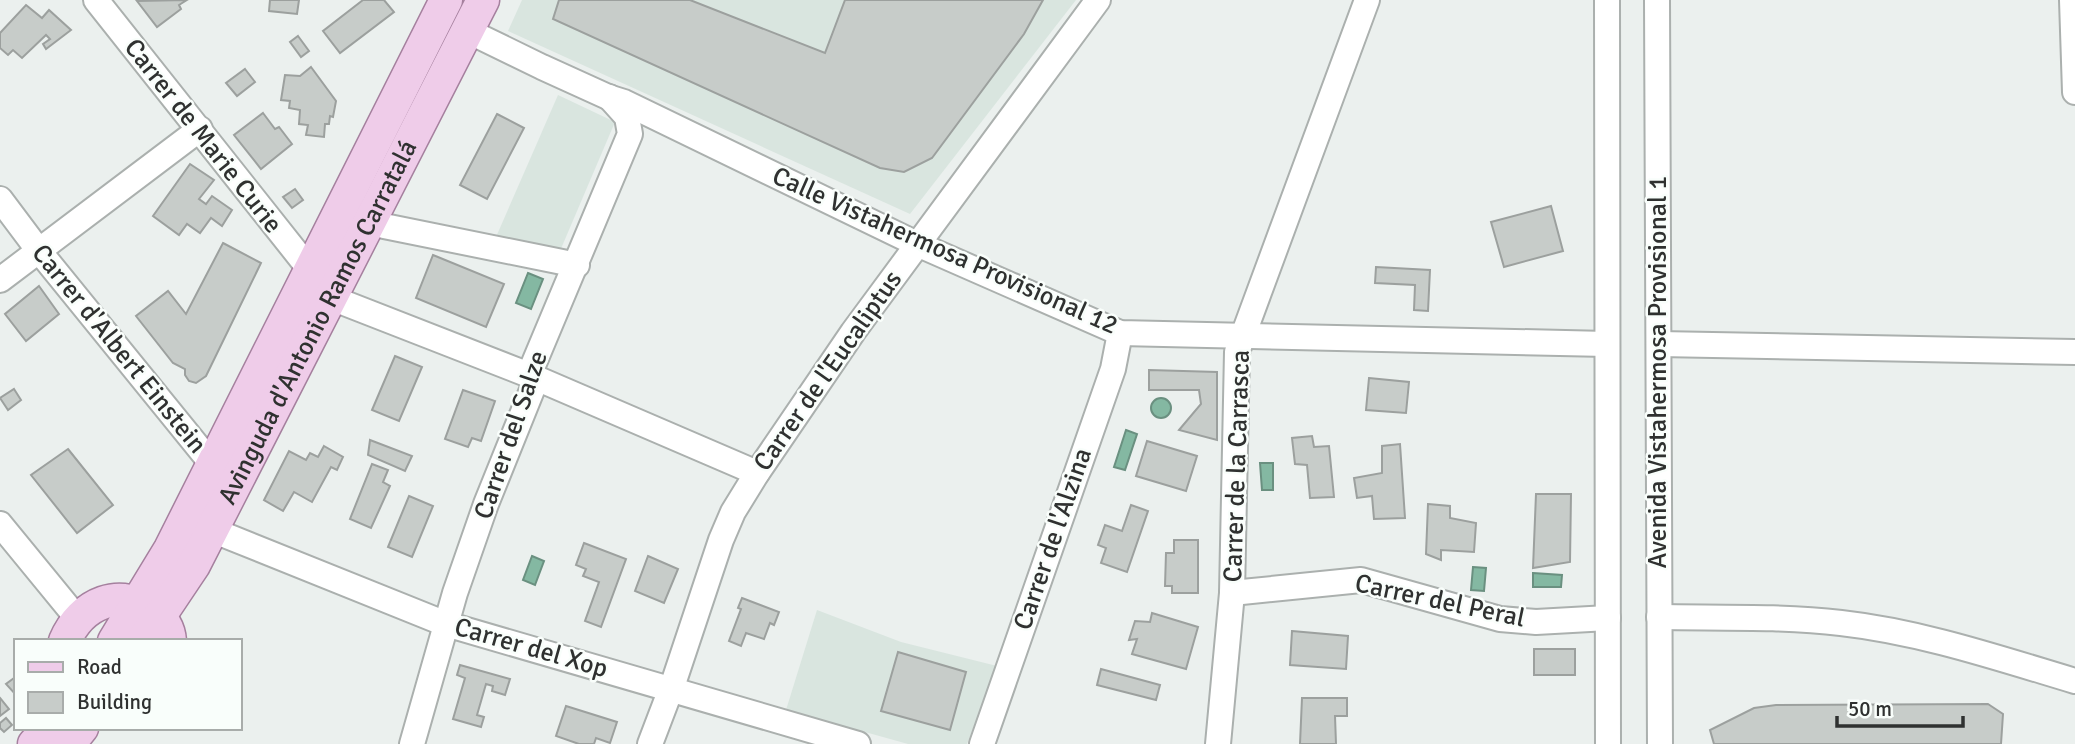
<svg xmlns="http://www.w3.org/2000/svg" width="2075" height="744" viewBox="0 0 2075 744" font-family="Signika,sans-serif">
<style>
.built{fill:#d9e5df}
.water{fill:#84b8a2;stroke:#6a9080;stroke-width:2}
.building{fill:#c7ccc9;stroke:#9ca09e;stroke-width:2}
.lines{fill:none;stroke-linecap:round;stroke-linejoin:round}
.minor-casing{stroke:#abb0ae;stroke-width:28}
.major-casing{stroke:#a5809e;stroke-width:35}
.minor{stroke:#fff;stroke-width:24}
.major{stroke:#efcce9;stroke-width:32}
.labels{text-anchor:middle;dominant-baseline:central;stroke-width:5;stroke-linejoin:round;paint-order:stroke}
.street-label{font-size:26px;fill:#2f3130;stroke:#f9fefb}
</style>
<rect width="100%" height="100%" fill="#ebf0ee"/>
<g class="built">
<polygon points="522,0 1076,0 910,214 508,31"/>
<polygon points="558,95 615,122 560,251 496,237"/>
<polygon points="817,610 901,642 997,666 967,744 908,744 786,710"/>
</g>
<g class="water">
<polygon points="528,273 543,279 531,309 516,303"/>
<circle cx="1161" cy="408" r="10"/>
<polygon points="1126,430 1137,434 1125,470 1114,467"/>
<polygon points="1260,463 1273,463 1273,490 1262,490"/>
<polygon points="532,556 544,561 535,585 523,580"/>
<polygon points="1473,567 1486,568 1484,591 1471,590"/>
<polygon points="1533,573 1562,575 1561,587 1533,587"/>
</g>
<g class="building">
<polygon points="187,0 179,5 181,9 157,27 137,1"/>
<polygon points="270,0 299,0 297,14 269,11"/>
<polygon points="363,0 384,0 394,12 340,53 323,31"/>
<polygon points="559,0 690,0 825,53 845,0 1043,0 1024,34 932,158 904,172 880,168 553,19"/>
<polygon points="26,5 42,18 49,10 71,30 46,49 43,44 50,39 46,35 22,58 13,50 8,55 0,48 0,33"/>
<polygon points="298,36 309,51 301,57 290,42"/>
<polygon points="311,67 336,101 333,117 330,116 329,124 325,124 324,137 306,135 308,125 299,124 300,110 289,108 290,101 281,100 285,75 300,76"/>
<polygon points="245,69 255,82 237,96 226,83"/>
<polygon points="263,113 275,129 279,127 292,144 261,169 234,135"/>
<polygon points="497,114 524,128 487,199 460,185"/>
<polygon points="190,164 214,180 199,199 206,204 212,196 232,210 222,226 211,218 200,233 187,224 179,235 153,216"/>
<polygon points="295,189 303,200 292,208 283,197"/>
<polygon points="1551,206 1563,251 1504,267 1491,222"/>
<polygon points="223,243 261,263 206,376 196,383 189,381 185,375 185,369 173,363 136,316 168,291 186,314"/>
<polygon points="433,255 504,284 486,327 416,298"/>
<polygon points="1376,267 1430,270 1428,311 1414,310 1415,285 1375,283"/>
<polygon points="39,286 59,314 26,341 5,314"/>
<polygon points="395,356 422,367 399,421 372,410"/>
<polygon points="1149,370 1217,372 1217,440 1179,430 1201,404 1199,390 1149,390"/>
<polygon points="1369,378 1409,382 1406,413 1366,410"/>
<polygon points="14,389 21,400 8,410 0,398"/>
<polygon points="463,390 495,401 481,441 472,438 468,447 445,439"/>
<polygon points="1312,436 1314,447 1329,446 1334,497 1310,498 1307,465 1295,464 1292,438"/>
<polygon points="370,440 412,456 405,471 368,455"/>
<polygon points="1147,441 1197,456 1186,491 1136,476"/>
<polygon points="1400,444 1405,518 1374,519 1372,496 1357,498 1354,478 1382,473 1382,446"/>
<polygon points="324,446 343,457 337,470 331,467 312,502 294,492 283,511 264,500 289,451 306,460 310,453 318,457"/>
<polygon points="68,449 113,505 77,533 31,475"/>
<polygon points="372,464 388,470 383,482 390,486 371,528 350,519"/>
<polygon points="1536,494 1571,494 1570,562 1533,568"/>
<polygon points="409,496 433,506 412,557 388,547"/>
<polygon points="1428,504 1450,506 1450,518 1476,523 1474,552 1441,550 1441,560 1426,554"/>
<polygon points="1131,505 1148,511 1127,572 1101,563 1106,548 1098,545 1105,525 1122,531"/>
<polygon points="1174,540 1198,540 1198,593 1172,593 1172,586 1165,586 1166,553 1174,553"/>
<polygon points="584,543 626,559 601,627 585,621 599,582 583,576 586,569 576,565"/>
<polygon points="648,556 678,569 664,603 635,591"/>
<polygon points="742,598 779,612 774,625 770,623 764,639 746,633 741,646 729,641 741,609 738,608"/>
<polygon points="1152,613 1198,627 1186,669 1132,654 1137,639 1129,640 1135,621 1150,622"/>
<polygon points="1292,631 1348,636 1346,669 1290,665"/>
<rect x="1534" y="649" width="41" height="26"/>
<polygon points="898,652 966,672 950,730 881,711"/>
<polygon points="460,665 510,679 505,695 492,691 493,686 486,684 477,715 484,717 481,727 453,719 465,678 457,675"/>
<polygon points="1101,669 1160,685 1156,700 1097,685"/>
<polygon points="14,678 16,680 16,695 6,684"/>
<polygon points="0,698 9,709 0,716"/>
<polygon points="1302,698 1347,698 1347,716 1335,716 1336,744 1300,744"/>
<polygon points="1988,704 2003,714 2001,744 1714,744 1710,730 1754,708 1776,705"/>
<polygon points="566,706 617,722 610,743 596,738 594,744 579,744 556,736"/>
<polygon points="6,718 12,725 4,732 0,728 0,723"/>
</g>
<g class="lines">
<g class="minor-casing">
<g id="minor">
<polyline points="96,0 311,271"/>
<polyline points="1607,0 1608,744"/>
<polyline points="1657,0 1660,744"/>
<polyline points="2072,0 2075,92"/>
<polyline points="468,31 542,67 608,97 624,102 917,244 1120,333 1607,344"/>
<polyline points="0,199 39,251 212,464"/>
<polyline points="384,226 577,265"/>
<polyline points="0,280 200,129"/>
<polyline points="329,297 529,375 757,473"/>
<polyline points="1659,344 2075,352"/>
<polyline points="0,524 77,618"/>
<polyline points="212,530 446,624 858,744"/>
<polyline points="1232,593 1361,580 1500,619 1536,622 1608,618"/>
<path d="M1659 617C1719 618 1781 616 1841 623 1921 632 1998 658 2075 681"/>
<polyline points="412,744 455,593 486,504 534,385 529,375 630,134 627,117 609,97"/>
<polyline points="650,744 674,681 721,540 733,512 757,473 853,332 1098,0"/>
<polyline points="982,744 1113,369 1120,333"/>
<polyline points="1218,744 1232,593 1237,352 1367,0"/>
</g>
</g>
<g class="major-casing">
<g id="major">
<path d="M65 641C81 603 121 586 154 613 164 621 169 628 170 641"/>
<polyline points="114,641 170,549 446,0"/>
<path id="s1" d="M143 641 194 565 483 0"/>
<polyline points="34,744 49,728"/>
<polyline points="69,744 82,728"/>
</g>
</g>
<use href="#minor" class="minor"/>
<use href="#major" class="major"/>
</g>
<g class="labels">
<g class="street-label">
<text transform="translate(203 136) rotate(52)">Carrer de Marie Curie</text>
<text transform="translate(945 251) rotate(24)">Calle Vistahermosa Provisional 12</text>
<text stroke="none"><textPath href="#s1" startOffset="364">Avinguda d'Antonio Ramos Carratalá</textPath></text>
<text transform="translate(119 349) rotate(51)">Carrer d'Albert Einstein</text>
<text transform="translate(828 371) rotate(-55)">Carrer de l'Eucaliptus</text>
<text transform="translate(1658 372) rotate(-90)">Avenida Vistahermosa Provisional 1</text>
<text transform="translate(511 435) rotate(-71)">Carrer del Salze</text>
<text transform="translate(1237 466) rotate(-88)">Carrer de la Carrasca</text>
<text transform="translate(1053 539) rotate(-71)">Carrer de l'Alzina</text>
<text transform="translate(1440 601) rotate(12)">Carrer del Peral</text>
<text transform="translate(531 648) rotate(16)">Carrer del Xop</text>
</g>
</g>
<rect x="14" y="639" width="228" height="91" fill="#f9fefb" stroke="#a8acaa" stroke-width="2"/>
<rect x="28" y="662" width="35" height="10" fill="#efcce9" stroke="#a8acaa" stroke-width="2"/>
<text x="77" y="674" font-size="21" fill="#2f3130">Road</text>
<rect x="28" y="692" width="35" height="21" fill="#c7ccc9" stroke="#a8acaa" stroke-width="2"/>
<text x="77" y="709" font-size="21" fill="#2f3130">Building</text>
<path d="M1837 716v10h126v-10" fill="none" stroke="#2f3130" stroke-width="3.5"/>
<text x="1848" y="716" font-size="21" fill="#2f3130" stroke="#f9fefb" stroke-width="5" paint-order="stroke">50 m</text>
</svg>
